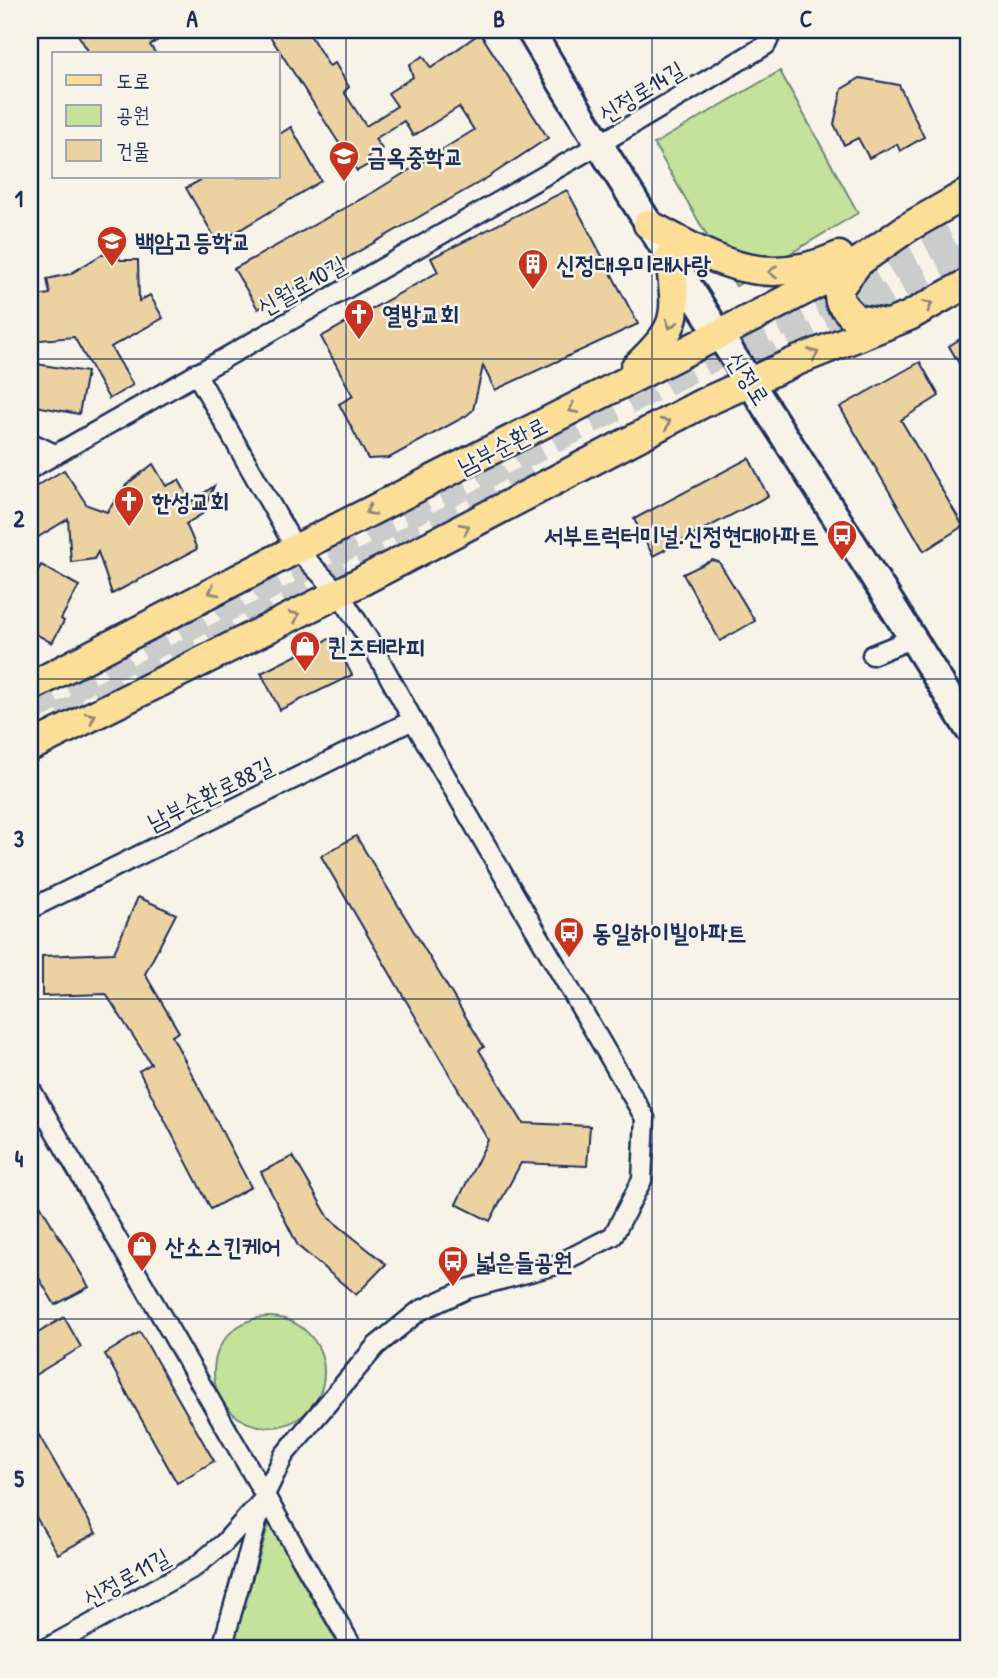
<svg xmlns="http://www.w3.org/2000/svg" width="998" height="1678" viewBox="0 0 998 1678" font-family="'Patrick Hand','Poor Story',sans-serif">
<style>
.green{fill:#c4e29a;stroke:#70887c;stroke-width:2}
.building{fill:#edd2a1;stroke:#1b2f5e;stroke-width:2}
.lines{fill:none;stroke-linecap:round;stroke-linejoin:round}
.primary-tunnel{stroke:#cbcccc;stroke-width:28;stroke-dasharray:28 14;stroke-linecap:butt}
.street-casing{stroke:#1b2f5e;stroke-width:23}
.secondary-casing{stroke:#1b2f5e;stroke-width:32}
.primary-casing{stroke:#1b2f5e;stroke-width:33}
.street{stroke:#f7f3e8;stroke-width:18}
.secondary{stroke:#f7f3e8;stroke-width:26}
.primary{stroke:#fdde96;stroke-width:28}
.oneway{stroke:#8c867a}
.grid{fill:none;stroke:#1b2f5e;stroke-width:2;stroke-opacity:0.55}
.labels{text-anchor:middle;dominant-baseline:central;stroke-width:5;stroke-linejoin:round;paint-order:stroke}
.street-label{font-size:24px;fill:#1b2f5e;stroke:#f7f3e8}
.poi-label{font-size:24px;font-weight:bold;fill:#1b2f5e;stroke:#f7f3e8;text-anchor:start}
.neatline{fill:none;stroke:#1b2f5e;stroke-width:2.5}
.grid-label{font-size:23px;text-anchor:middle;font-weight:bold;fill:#1b2f5e}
</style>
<rect width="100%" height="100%" fill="#f7f3e8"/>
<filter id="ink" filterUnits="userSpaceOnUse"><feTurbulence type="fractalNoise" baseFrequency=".0143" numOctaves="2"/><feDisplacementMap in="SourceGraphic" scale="14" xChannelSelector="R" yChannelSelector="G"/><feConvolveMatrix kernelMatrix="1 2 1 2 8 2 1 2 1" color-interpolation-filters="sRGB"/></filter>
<g filter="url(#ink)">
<g class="green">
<polygon points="780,71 858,213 736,286 654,144"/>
<circle cx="269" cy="1372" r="55"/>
<polygon points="269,1523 340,1648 232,1648"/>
</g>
<g class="building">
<polygon points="75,30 175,30 150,45 156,54 90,54"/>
<polygon points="266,30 307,30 329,66 335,63 349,87 344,92 366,126 397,106 388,93 413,77 409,65 423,56 431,68 480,33 548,138 487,178 258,309 234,269 372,193 474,130 459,107 413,136 404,121 375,139 382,149 368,157 371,163 357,171"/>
<polygon points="860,78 899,85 924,137 900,151 897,144 869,158 858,138 844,145 834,124 842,89"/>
<polygon points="291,127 321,181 218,243 186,188 206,177 278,177 278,135"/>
<polygon points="567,190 638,324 495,390 483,366 473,410 466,416 389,458 368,459 339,404 353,396 321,337 438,272 431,258"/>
<polygon points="118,254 120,260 138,260 139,301 150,295 163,318 111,347 133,385 109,399 74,337 30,341 30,297 50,294 47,279 70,274 101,255"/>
<polygon points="968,334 968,379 949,346"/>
<polygon points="920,362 939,396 901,420 963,526 924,551 840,407"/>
<polygon points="30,363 87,372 79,414 30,405"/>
<polygon points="749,458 768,496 653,556 634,519"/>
<polygon points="153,464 166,486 179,480 191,502 214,486 202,514 186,524 197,549 112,594 98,552 94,559 71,562 68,519 30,542 30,490 64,470 87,505 107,512 127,484"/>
<polygon points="712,560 719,562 755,621 720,641 683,574"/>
<polygon points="41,565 79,586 61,619 64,621 52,643 30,631 30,586"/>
<polygon points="333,637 352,675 280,710 261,673"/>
<polygon points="356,836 484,1047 479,1050 523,1123 590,1126 587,1166 521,1163 490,1221 456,1204 488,1140 321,856"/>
<polygon points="138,897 176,914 145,974 179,1032 172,1036 251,1187 211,1209 139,1071 151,1064 106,994 42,996 42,956 114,953"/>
<polygon points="293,1156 329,1218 386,1264 356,1295 298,1246 261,1172"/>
<polygon points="30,1188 89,1287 55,1305 30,1263"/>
<polygon points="64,1317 81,1347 30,1378 30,1338"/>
<polygon points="140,1332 214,1461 177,1483 105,1354"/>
<polygon points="30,1420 96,1533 58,1554 30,1507"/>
</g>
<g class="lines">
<g class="primary-tunnel">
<polyline points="754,367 968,255"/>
<polyline points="30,709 968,226"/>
<polyline points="60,717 536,475"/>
</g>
<g class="street-casing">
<g id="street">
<polyline points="196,373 296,549 339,593 369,640 413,720 645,1118 642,1180 613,1236 556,1265 467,1289 419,1311 376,1346 284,1455 264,1497 222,1648"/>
<polyline points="30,442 55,454"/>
<polyline points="30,469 598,145 766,45 773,30"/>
<polyline points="872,655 914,638"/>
<polyline points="30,909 413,720"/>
<polyline points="30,1088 353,1648"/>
<polyline points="47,1648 195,1567 224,1543 260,1503"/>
</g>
</g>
<g class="secondary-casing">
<path id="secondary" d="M530 30C670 266 825 493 968 728"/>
</g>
<g class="primary-casing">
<g id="primary">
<path d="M648 224C716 261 762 290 839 256"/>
<polyline points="857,264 838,289 840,302 855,319 886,324"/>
<path d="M635 368C681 324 677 318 670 257"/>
<polyline points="30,687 296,549 767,310 860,261 907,228 968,193"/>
<polyline points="30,747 339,593 703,403 799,360 909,316 968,283"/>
</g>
</g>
<use href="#street" class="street"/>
<use href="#secondary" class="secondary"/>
<use href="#primary" class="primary"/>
</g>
<defs><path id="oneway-chevron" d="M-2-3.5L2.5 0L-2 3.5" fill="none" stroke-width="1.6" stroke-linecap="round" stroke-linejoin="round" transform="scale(1.75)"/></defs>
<g class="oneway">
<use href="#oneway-chevron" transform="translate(773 272) rotate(180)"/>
<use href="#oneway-chevron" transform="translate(928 305) rotate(-29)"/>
<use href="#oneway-chevron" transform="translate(671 324) rotate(107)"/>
<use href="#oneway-chevron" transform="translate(814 354) rotate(-22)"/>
<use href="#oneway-chevron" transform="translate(573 409) rotate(153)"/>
<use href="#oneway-chevron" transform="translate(666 423) rotate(-28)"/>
<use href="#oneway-chevron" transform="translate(370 511) rotate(153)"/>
<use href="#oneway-chevron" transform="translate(465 528) rotate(-28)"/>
<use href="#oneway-chevron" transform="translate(213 591) rotate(152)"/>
<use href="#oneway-chevron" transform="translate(295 616) rotate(-26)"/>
<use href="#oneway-chevron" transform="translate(91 717) rotate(-26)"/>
</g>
</g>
<path class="grid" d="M346 30V1648M652 30V1648M30 359H968M30 679H968M30 999H968M30 1319H968"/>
<defs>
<g id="school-pin" transform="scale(1.575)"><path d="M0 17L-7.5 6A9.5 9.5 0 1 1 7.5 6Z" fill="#c8321e" stroke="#f7f3e8"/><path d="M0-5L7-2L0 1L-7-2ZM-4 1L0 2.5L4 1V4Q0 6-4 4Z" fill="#fff"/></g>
<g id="building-pin" transform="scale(1.575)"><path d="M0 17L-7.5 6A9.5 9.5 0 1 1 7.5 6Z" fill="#c8321e" stroke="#f7f3e8"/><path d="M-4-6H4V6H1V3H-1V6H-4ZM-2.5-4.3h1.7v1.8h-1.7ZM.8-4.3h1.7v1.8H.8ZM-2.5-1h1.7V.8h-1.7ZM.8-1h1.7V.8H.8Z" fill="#fff"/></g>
<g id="church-pin" transform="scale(1.575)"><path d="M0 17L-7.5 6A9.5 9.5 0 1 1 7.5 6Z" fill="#c8321e" stroke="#f7f3e8"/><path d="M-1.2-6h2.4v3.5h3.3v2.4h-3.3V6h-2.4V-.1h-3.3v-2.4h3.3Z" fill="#fff"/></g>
<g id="bus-pin" transform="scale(1.575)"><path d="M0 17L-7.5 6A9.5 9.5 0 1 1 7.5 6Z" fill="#c8321e" stroke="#f7f3e8"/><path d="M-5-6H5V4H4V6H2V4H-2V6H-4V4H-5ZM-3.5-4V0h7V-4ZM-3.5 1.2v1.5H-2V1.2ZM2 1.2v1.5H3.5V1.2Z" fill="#fff"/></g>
<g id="shop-pin" transform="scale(1.575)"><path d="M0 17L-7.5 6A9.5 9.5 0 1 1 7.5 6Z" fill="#c8321e" stroke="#f7f3e8"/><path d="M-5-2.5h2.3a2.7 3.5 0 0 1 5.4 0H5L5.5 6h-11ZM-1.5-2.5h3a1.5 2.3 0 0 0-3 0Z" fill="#fff"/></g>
</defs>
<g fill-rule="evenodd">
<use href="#school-pin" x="344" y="156"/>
<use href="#school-pin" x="112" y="241"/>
<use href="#building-pin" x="533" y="264"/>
<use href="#church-pin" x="359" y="314"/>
<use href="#church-pin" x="129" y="501"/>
<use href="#bus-pin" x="842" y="535"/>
<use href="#shop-pin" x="305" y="646"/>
<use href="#bus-pin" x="569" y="932"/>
<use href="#shop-pin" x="142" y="1246"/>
<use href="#bus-pin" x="453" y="1261"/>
</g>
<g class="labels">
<g class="street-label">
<text transform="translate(641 91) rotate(-31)">신정로14길</text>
<text transform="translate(301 285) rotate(-29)">신월로10길</text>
<text transform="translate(749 378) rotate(58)">신정로</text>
<text transform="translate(502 445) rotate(-27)">남부순환로</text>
<text transform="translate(210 793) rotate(-26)">남부순환로88길</text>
<text transform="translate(126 1577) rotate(-29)">신정로11길</text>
</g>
<g class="poi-label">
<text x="367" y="156">금옥중학교</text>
<text x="135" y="241">백암고등학교</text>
<text x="556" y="264">신정대우미래사랑</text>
<text x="382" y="314">열방교회</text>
<text x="152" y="501">한성교회</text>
<text x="819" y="535" text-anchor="end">서부트럭터미널.신정현대아파트</text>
<text x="328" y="646">퀸즈테라피</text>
<text x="592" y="932">동일하이빌아파트</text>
<text x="165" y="1246">산소스킨케어</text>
<text x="476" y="1261">넓은들공원</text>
</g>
</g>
<rect width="998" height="1678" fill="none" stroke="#f7f3e8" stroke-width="77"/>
<rect x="52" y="52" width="228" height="126" fill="#f7f3e8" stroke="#9fa5b1" stroke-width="2"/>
<rect x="66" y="75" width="35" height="10" fill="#fdde96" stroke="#9fa5b1" stroke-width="2"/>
<text x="116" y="88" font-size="21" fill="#1b2f5e">도로</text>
<rect x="66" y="105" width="35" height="21" fill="#c4e29a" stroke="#9fa5b1" stroke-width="2"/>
<text x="116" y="122" font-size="21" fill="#1b2f5e">공원</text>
<rect x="66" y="140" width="35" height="21" fill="#edd2a1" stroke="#9fa5b1" stroke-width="2"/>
<text x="116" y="158" font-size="21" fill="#1b2f5e">건물</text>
<rect x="38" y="38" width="922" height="1602" class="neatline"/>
<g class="grid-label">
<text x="192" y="27">A</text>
<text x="499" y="27">B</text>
<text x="806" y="27">C</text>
<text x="19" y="207">1</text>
<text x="19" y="527">2</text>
<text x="19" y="847">3</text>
<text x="19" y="1167">4</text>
<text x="19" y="1487">5</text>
</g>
</svg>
